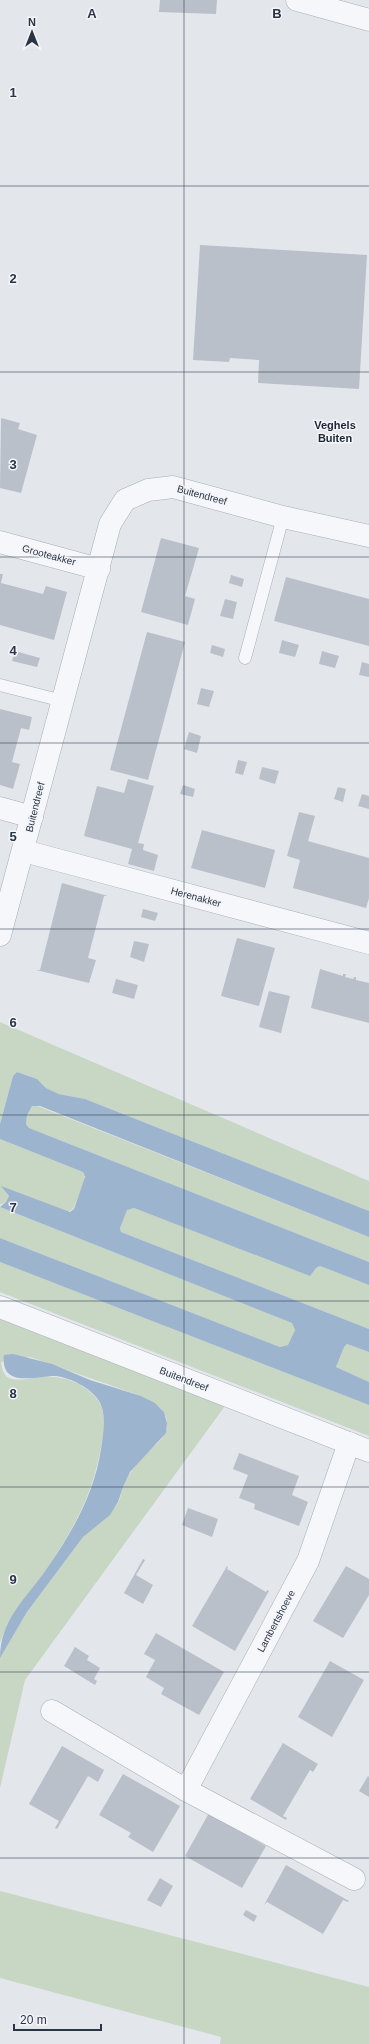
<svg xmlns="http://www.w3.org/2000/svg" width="369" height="2044" viewBox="0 0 369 2044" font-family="Arial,sans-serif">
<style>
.green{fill:#c8d6c4}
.water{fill:#9cb4ce}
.building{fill:#bac0ca}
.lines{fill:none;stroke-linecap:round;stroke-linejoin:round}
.lane-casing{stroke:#a7aeb7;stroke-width:13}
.street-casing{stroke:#a7aeb7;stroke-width:23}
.lane{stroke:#f6f7fa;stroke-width:12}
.street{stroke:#f6f7fa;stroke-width:22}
.grid{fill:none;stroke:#293445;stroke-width:1;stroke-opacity:0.55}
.labels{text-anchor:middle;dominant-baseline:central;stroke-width:3;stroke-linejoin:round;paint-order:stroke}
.street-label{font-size:10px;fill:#293445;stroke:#f3f5f9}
.neighbourhood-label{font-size:11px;font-weight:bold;fill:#1c2536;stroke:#f3f5f9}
.grid-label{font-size:13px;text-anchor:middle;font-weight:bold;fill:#293445;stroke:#f3f5f9;stroke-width:3;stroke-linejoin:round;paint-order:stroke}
</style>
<rect width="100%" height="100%" fill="#e3e7ec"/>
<g class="green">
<polygon points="0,1022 369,1181 369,1211 85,1099 59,1094 46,1088 37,1079 17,1072 13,1076 0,1124"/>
<path d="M35 1105 369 1237V1262L29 1128 26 1124C27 1116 27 1108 35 1105Z"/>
<polygon points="0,1139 83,1172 85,1180 73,1209 68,1212 2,1187 9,1196 6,1202 0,1205"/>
<polygon points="0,1207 292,1323 295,1330 288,1345 280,1347 0,1238"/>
<polygon points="134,1208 310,1275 316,1268 320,1266 369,1285 369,1329 121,1232 120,1228 127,1209"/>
<polygon points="0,1262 369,1405 369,1436 0,1292"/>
<path d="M0 1319 225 1406 25 1680 0 1788V1658L27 1612 83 1537C94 1525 109 1517 118 1503 121 1498 121 1491 124 1485 128 1475 135 1466 143 1457 151 1448 168 1438 167 1423 167 1408 152 1402 141 1396L30 1357 1 1362C2 1368 3 1375 9 1378 16 1381 27 1379 34 1378 53 1375 69 1377 85 1388 93 1394 99 1399 102 1409 106 1424 102 1442 99 1457 90 1501 68 1538 43 1574 26 1597 9 1616 0 1643Z"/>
<polygon points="347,1344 369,1352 369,1382 336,1367 344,1347"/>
<polygon points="0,1891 369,1987 369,2044 220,2044 221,2037 0,1978"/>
</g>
<g class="water">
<polygon points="17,1072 37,1079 46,1088 59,1094 85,1099 369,1211 369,1237 40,1106 32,1106 27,1115 26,1124 29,1128 369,1262 369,1285 320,1266 316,1268 310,1276 134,1208 127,1210 120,1228 121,1232 369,1329 369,1352 347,1344 344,1347 336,1367 369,1382 369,1405 0,1262 0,1238 280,1347 288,1345 295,1330 292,1323 0,1207 6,1202 9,1196 1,1186 70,1212 74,1209 85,1177 83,1172 0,1139 0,1124 13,1076"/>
<path d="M13 1354 52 1364 90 1380 141 1396 155 1403 164 1412 167 1423 166 1433 130 1472 123 1487 118 1502 110 1515 83 1537 27 1612 0 1658C0 1622 23 1601 43 1574 70 1536 94 1496 101 1449 103 1435 107 1414 99 1401 91 1388 71 1378 56 1376 40 1375 0 1390 4 1355Z"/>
</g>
<g class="building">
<polygon points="160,0 217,0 216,14 159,12"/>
<polygon points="200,245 367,255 359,389 258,383 259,360 230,358 229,362 193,360"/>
<polygon points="1,418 20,423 18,429 37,435 21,493 0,488"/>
<polygon points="161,538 199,548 185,596 195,599 188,625 141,612"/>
<polygon points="0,574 3,574 1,583 43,594 46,586 67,592 54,640 0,625"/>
<polygon points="231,575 244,579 242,587 229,583"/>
<polygon points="286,577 369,599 369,646 274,621"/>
<polygon points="225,599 237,602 233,619 220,616"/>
<polygon points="147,632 185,642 148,780 110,770"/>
<polygon points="282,640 299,645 295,657 279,653"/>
<polygon points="212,645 225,649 223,657 210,653"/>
<polygon points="15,651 40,658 37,667 12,661"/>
<polygon points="322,651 339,656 335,668 319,664"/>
<polygon points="362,662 369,664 369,677 359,675"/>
<polygon points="201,688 214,691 209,707 197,704"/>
<polygon points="0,709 32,717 29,730 21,728 12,762 20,764 13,789 0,785"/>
<polygon points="189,732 201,736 197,753 184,749"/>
<polygon points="238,760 247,762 243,775 235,773"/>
<polygon points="262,767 279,771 275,784 259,779"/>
<polygon points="128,779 154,786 138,843 144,844 143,850 158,855 154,871 128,864 132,849 84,836 97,786 124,793"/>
<polygon points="183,785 195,789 193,797 180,794"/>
<polygon points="338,787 346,789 343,802 334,799"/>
<polygon points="362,794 369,796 369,809 358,806"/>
<polygon points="299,812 315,816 308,841 369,858 369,898 366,908 293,888 300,860 287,856"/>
<polygon points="202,830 275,850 265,888 191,868"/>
<polygon points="62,883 108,896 104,896 88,958 96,960 89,983 36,970 40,970"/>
<polygon points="143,909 158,913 155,921 141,917"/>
<polygon points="237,938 275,948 259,1006 221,996"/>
<polygon points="134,941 149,944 144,962 130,957"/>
<polygon points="320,969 343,976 343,974 346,974 345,977 353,979 354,977 356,977 356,980 369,983 369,1023 311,1008"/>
<polygon points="116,979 138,985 134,999 112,993"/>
<polygon points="269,991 290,996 281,1033 259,1027"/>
<polygon points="239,1453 299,1476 292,1495 308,1502 299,1526 254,1509 255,1504 239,1498 248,1475 233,1469"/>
<polygon points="188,1508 218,1519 212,1537 182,1525"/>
<polygon points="143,1559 145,1560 136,1575 153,1585 143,1604 124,1593"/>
<polygon points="227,1566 228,1568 227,1569 266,1592 267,1590 269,1591 235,1651 192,1626"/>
<polygon points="346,1566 369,1579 369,1595 343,1638 313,1621"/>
<polygon points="156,1633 224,1672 199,1715 161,1694 164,1688 146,1677 155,1660 144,1654"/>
<polygon points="75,1647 89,1656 87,1660 100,1668 94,1679 97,1681 95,1685 64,1666"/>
<polygon points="330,1661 364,1680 332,1737 298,1717"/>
<polygon points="283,1743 318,1764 313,1772 310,1770 283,1816 287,1818 286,1820 250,1799"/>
<polygon points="62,1746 104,1770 98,1782 88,1776 57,1829 55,1828 59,1821 29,1804"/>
<polygon points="123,1774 180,1806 153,1852 128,1837 131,1833 99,1815"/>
<polygon points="368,1776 369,1777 369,1797 359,1791"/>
<polygon points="209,1813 266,1846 242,1888 185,1856"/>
<polygon points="286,1865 349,1901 348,1902 343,1900 323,1934 267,1902 264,1905"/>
<polygon points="160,1878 173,1886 161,1907 147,1900"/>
<polygon points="246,1910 257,1916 254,1922 243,1915"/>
</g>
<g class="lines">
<g class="lane-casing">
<g id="lane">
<polyline points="245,658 283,517"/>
<polyline points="0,685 63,701"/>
</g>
</g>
<g class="street-casing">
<g id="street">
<polyline points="297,0 369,20"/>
<polyline points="0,542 99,569"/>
<polyline points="0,808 32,817"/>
<polyline points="24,851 369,943"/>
<polyline points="0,935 110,524 125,500 148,490 173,487 283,517 369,536"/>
<polyline points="0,1307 369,1451"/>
<polyline points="52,1711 186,1790 354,1879"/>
<polyline points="186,1790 308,1561 349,1443"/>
</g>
</g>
<use href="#lane" class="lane"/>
<use href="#street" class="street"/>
</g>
<path class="grid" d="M184 0V2044M0 186H369M0 372H369M0 557H369M0 743H369M0 929H369M0 1115H369M0 1301H369M0 1487H369M0 1672H369M0 1858H369"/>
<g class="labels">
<g class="street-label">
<text transform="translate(202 495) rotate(15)">Buitendreef</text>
<text transform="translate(49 555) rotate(15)">Grooteakker</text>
<text transform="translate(35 807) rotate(-76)">Buitendreef</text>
<text transform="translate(196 897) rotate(15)">Herenakker</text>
<text transform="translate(184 1379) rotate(21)">Buitendreef</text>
<text transform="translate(276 1621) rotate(-62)">Lambertshoeve</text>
</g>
<g class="neighbourhood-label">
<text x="335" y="425">Veghels<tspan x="335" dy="13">Buiten</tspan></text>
</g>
</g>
<g class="grid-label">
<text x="92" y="18">A</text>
<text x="277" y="18">B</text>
<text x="13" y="97">1</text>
<text x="13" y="283">2</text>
<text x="13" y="469">3</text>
<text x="13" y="655">4</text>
<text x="13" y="841">5</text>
<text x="13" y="1027">6</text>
<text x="13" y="1212">7</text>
<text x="13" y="1398">8</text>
<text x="13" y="1584">9</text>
</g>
<g transform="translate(32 32)" stroke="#f3f5f9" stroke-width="3" paint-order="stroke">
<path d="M0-3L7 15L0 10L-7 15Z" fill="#293445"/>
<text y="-6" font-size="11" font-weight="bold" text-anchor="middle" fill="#293445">N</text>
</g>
<path d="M14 2024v6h87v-6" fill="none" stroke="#293445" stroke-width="2"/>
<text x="20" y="2024" font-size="12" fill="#293445" stroke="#f3f5f9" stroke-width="3" paint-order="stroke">20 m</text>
</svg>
